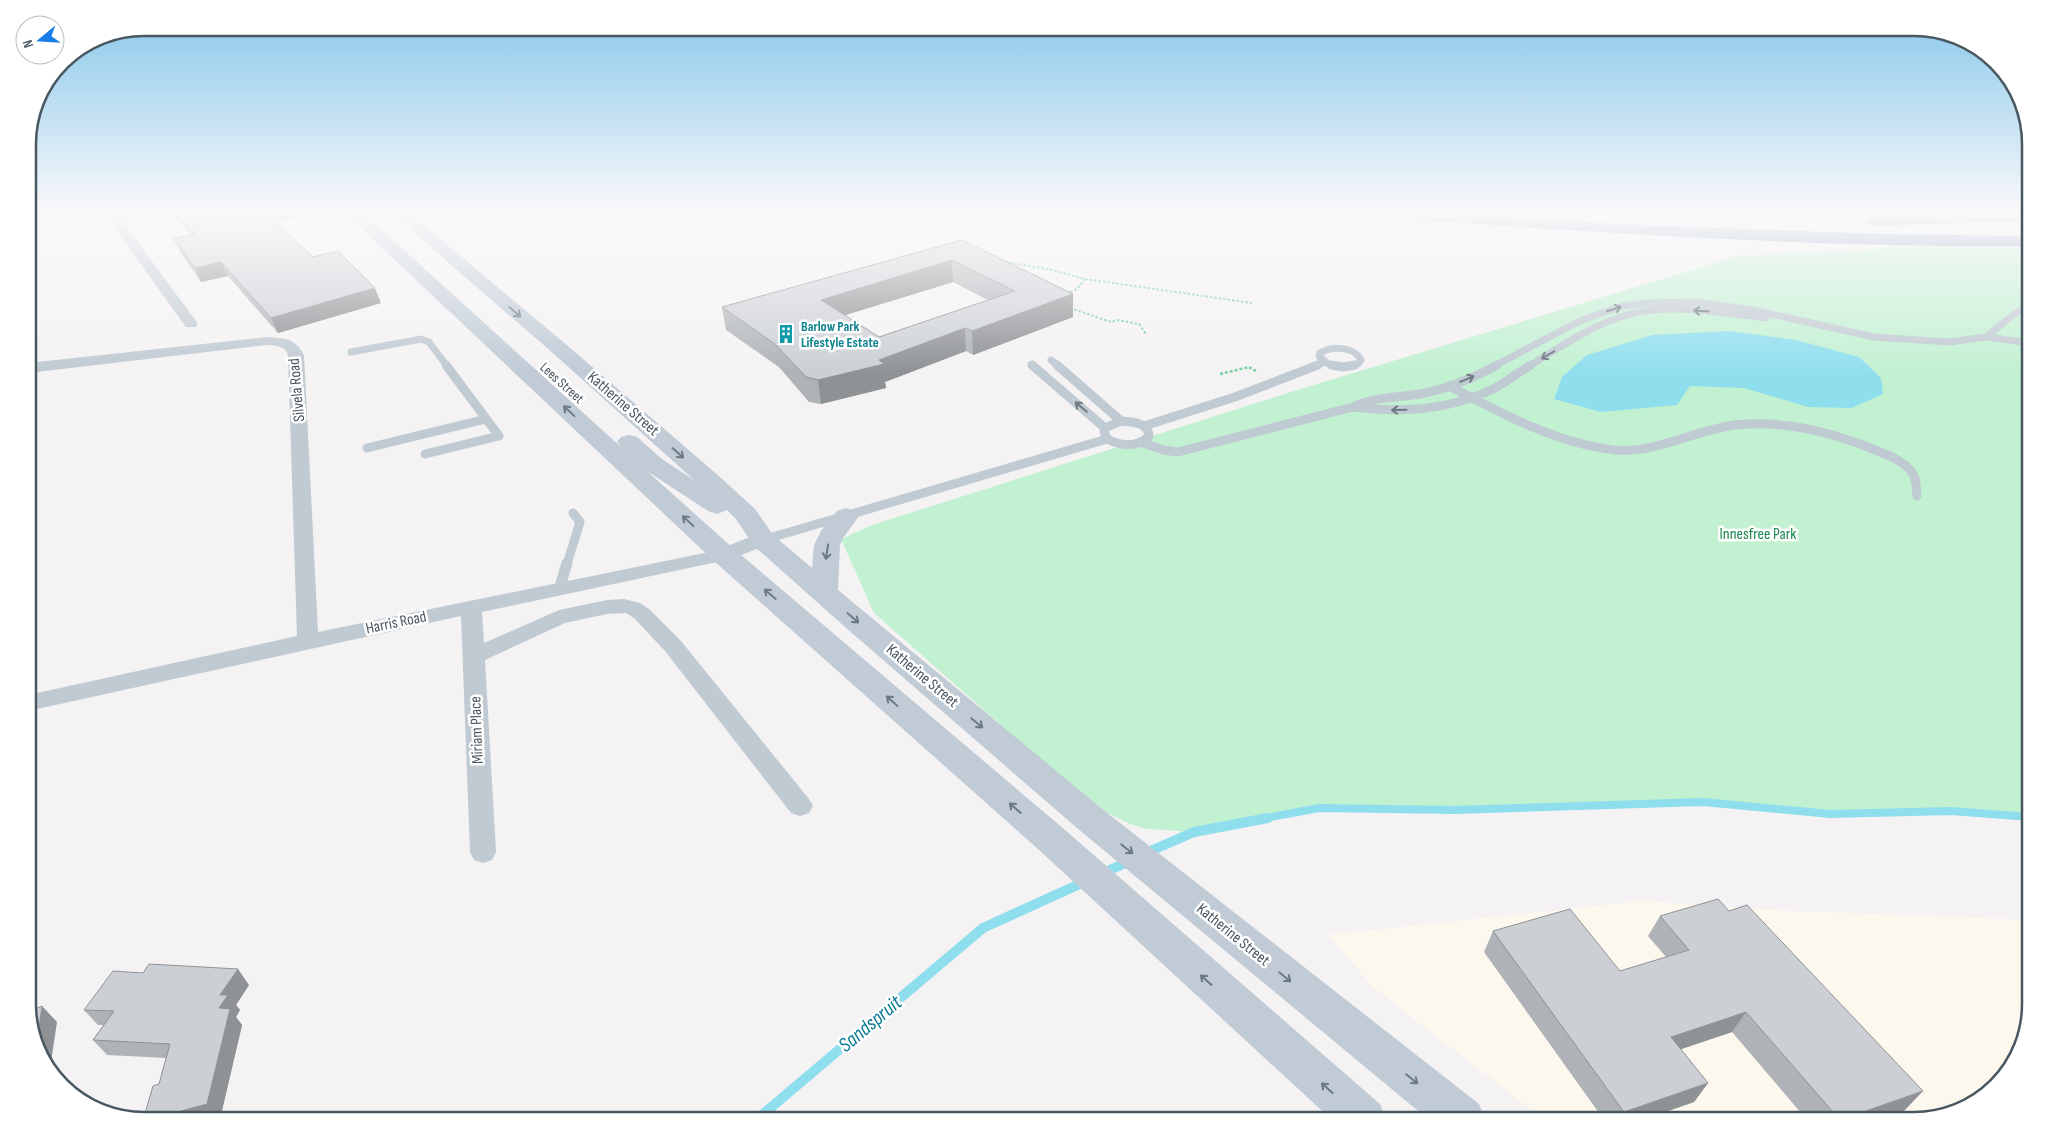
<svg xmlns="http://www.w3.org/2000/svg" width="2058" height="1148" viewBox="0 0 2058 1148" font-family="'Sofia Sans Condensed',sans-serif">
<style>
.commercial{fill:#fdf8ee}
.green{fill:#c2f1d2}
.water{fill:#8fdeee}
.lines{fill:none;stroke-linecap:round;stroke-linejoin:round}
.stream-far1{stroke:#8fdeee;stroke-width:8}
.stream{stroke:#8fdeee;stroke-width:10}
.path-far1{stroke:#79d0a2;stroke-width:2;stroke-dasharray:2.5 2;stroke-linecap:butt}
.path{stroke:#79d0a2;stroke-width:2.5;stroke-dasharray:3 2;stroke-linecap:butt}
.lane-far2{stroke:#c0cad2;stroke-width:7}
.lane-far1{stroke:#c0cad2;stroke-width:9}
.lane{stroke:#c0cad2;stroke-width:11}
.street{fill:#c0cad2;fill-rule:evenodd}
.secondary{fill:#c0cbd6;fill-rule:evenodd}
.highway{fill:#8aa7c1;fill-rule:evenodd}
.wall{fill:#afb3b7;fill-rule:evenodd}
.shaded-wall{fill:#8f9295}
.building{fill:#ccd0d5;stroke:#8f9295;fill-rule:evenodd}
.oneway{stroke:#6d7a83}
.oneway2{stroke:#6d7a84}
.labels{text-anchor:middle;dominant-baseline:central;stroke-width:5;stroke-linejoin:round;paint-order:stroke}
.far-culture-label{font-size:14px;font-weight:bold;fill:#0d838f;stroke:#fff;text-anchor:start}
.far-street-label{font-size:14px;fill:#495761;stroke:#fff}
.street-label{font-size:16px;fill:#495761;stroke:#fff}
.park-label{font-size:16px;fill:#16864a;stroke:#fff}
.near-water-label{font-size:21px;font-style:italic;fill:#0b7b93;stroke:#fff}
.rim{fill:none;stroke:#495761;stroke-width:2.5}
</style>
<rect width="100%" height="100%" fill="#f5f2f3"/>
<polygon class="commercial" points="1642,901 1764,910 2030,920 2030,1004 2015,1062 1973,1105 1914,1120 1545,1120 1373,987 1329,935"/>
<polygon class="green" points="1922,247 2030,248 2030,817 1951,811 1830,814 1703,802 1454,810 1320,808 1194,832 1147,829 1130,824 1093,806 874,613 841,539 872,525 1291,392 1738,256"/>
<polygon class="water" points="1729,331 1796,340 1859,357 1881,378 1883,394 1852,408 1808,407 1744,388 1690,386 1677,405 1601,412 1554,399 1562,377 1587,355 1652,335"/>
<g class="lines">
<polyline class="stream-far1" points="1261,819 1319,808 1454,810 1703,802 1830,814 1951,811 2030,817"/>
<g class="stream">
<polyline points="1146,853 1194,832 1268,818"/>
<polyline points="1103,873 1130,861"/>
<polyline points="756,1120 983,928 1084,882"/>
</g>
<g class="path-far1">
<polyline points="1006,262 1052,270 1085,279 1252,303"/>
<polyline points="1066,294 1077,289 1085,279"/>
<polyline points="1070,308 1111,322 1117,320 1139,324 1146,334"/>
</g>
<polyline class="path" points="1220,374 1249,367 1256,371"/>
<g class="lane-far2">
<polyline points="1986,337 2017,312 2030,305"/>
<polyline points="351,352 421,339 429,342 447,366"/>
<polyline points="1051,360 1058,366"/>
<polyline points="1315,366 1324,362"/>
<path d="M1335 366 1327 363 1319 356 1320 353C1332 346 1354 346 1361 360L1359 363 1351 366"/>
<polyline points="1494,366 1582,320 1623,306 1648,303 1696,302 1753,310 1874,337 1949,342 1986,337 2030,343"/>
<path d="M1529 366C1557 349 1588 328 1620 317 1666 301 1718 313 1765 318"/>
</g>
<g class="lane-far1">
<polyline points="1032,365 1105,428"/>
<polyline points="1057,365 1121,421"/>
<polyline points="1331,365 1343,367 1355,365"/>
<path d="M1449 386C1501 413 1555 443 1614 450 1656 454 1694 430 1735 425 1783 420 1832 432 1875 450 1888 455 1902 460 1911 471 1917 478 1916 487 1917 496"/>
<path d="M1354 407C1400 413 1448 410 1491 390 1505 383 1517 373 1531 365"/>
<path d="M1121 421C1132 422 1148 422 1149 436 1137 448 1121 446 1107 439L1104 431 1105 428Z"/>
<polyline points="1144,426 1235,397 1318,365"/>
<path d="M1141 442 1163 450 1178 452 1353 407C1376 396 1400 398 1425 393 1449 388 1475 377 1497 365"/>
<polyline points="367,448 486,419"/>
<polyline points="425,454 499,436 446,365"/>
<polyline points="763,540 1107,439"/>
<polyline points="567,564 580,522 573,513"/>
</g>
<polyline class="lane" points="559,590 567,563"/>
<g class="street">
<polygon points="103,212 115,212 118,216 133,212 156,212 154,215 123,222 196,321 198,324 196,327 186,327"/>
<path d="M267 337C286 339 294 337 304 355L318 632 719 550C734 544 754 532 770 536L773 540 770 544 731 559 482 612 484 643 559 610 607 600 624 599 640 603 649 609 681 641 809 799 813 806 809 813 800 816 791 813 665 651 635 619 626 613 607 614 565 623 485 660 496 852 492 860 483 863 474 860 470 852 461 616 28 711V695L297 636 288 355C284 345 277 346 267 345L28 373V363Z"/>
</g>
<polygon class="secondary" points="344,212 362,212 622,448 617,442 621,437 629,435 637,437 662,459 694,480 554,354 390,212 408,212 568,346 720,477 755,509 773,535 812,568 814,545 821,531 837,511 846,508 855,511 859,516 843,538 840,545 838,590 1101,808 1479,1104 1485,1120 1429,1120 1077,828 845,627 754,546 736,519 727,510 717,514 708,511 647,471 734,549 1065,830 1380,1104 1386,1120 1332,1120 1039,850 714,561"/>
<g class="highway">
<path d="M1365 212H1450L1633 225 1883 234 2030 236V246C1811 248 1592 232 1373 217L1367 215Z"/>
<polygon points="1989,212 2030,212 2030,221 1875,226 1869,225 1867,221 1869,217 1875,216"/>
</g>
</g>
<g class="wall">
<polygon points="173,212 293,212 295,218 275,223 313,257 381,303 278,333 228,276 201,282 181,253 174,239 191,235 174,216"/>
<path d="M962 240 1073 294V317L973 355 966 351 885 382 886 388 821 404 809 402 779 367 726 330 722 307ZM953 282 988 300 879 337 845 315Z"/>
<polygon points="1660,916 1905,1110 1877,1120 1807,1120 1732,1032 1681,1049 1708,1083 1694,1102 1642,1120 1604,1120 1484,952 1493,931 1620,971 1666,957 1648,936"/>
<polygon points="249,985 236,1005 240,1010 236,1017 242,1025 220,1119 215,1120 143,1120 159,1084 166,1058 107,1055 93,1040 104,1025 98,1025 84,1010"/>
</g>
<g class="shaded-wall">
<polygon points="263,212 293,212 295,218 268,225"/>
<polygon points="952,260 953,282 823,322 821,300"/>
<polygon points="221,262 228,276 201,282 195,268"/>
<polygon points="375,288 381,303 278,333 271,318"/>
<polygon points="1073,294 1073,317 973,355 972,331"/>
<polygon points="965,328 966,351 885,382 886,388 821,404 818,380"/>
<polygon points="238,969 249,985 236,1005 240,1010 236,1017 242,1025 220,1119 215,1120 148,1120 219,1008 220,995"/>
<polygon points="42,1006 57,1022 50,1069 43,1063 37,1041"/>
<polygon points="1746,1012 1732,1032 1658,1057 1671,1037"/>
<polygon points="1708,1083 1694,1102 1642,1120 1618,1120 1624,1112"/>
<polygon points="1923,1091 1905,1110 1877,1120 1841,1120"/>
</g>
<g class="building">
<polygon points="176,212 264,212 313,257 338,251 375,288 271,318 221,262 195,268 174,239 195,234"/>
<path d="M962 240 1073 294 972 331 965 328 879 360 884 364 818 380 806 377 775 344 722 307ZM952 260 1015 291 879 337 821 300Z"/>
<polygon points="1718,899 1729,911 1747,905 1923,1091 1840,1120 1746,1012 1671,1037 1708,1083 1624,1112 1493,931 1570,909 1620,971 1689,950 1660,916"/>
<polygon points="149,964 238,969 220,995 228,995 219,1008 230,1009 207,1104 148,1120 143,1120 153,1086 159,1084 170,1044 93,1040 114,1011 84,1010 113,971 143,973"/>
<polygon points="42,1006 37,1041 28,1012"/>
</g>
<defs><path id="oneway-shaft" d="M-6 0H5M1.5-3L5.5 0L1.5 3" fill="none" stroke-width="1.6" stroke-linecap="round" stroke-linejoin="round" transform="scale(1.25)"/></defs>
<g class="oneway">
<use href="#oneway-shaft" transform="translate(1614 309) rotate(-17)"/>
<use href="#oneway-shaft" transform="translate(1701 311) rotate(-176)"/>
<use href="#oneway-shaft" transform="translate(1548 355) rotate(149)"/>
<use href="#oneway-shaft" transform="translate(1467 379) rotate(-23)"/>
<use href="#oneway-shaft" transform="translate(1081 407) rotate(-140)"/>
<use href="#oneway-shaft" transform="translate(1399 410) rotate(179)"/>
</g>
<g class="oneway2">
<use href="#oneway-shaft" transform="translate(515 312) rotate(41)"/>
<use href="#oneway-shaft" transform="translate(569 411) rotate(-137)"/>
<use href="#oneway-shaft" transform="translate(678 453) rotate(41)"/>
<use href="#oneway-shaft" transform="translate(688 521) rotate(-137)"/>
<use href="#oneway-shaft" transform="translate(827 552) rotate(99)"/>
<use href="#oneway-shaft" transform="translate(770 594) rotate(-139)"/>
<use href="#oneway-shaft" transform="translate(853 618) rotate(41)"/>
<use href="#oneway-shaft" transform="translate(892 701) rotate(-139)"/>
<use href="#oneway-shaft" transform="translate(977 723) rotate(40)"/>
<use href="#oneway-shaft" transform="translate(1015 808) rotate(-139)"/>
<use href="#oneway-shaft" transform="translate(1127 849) rotate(39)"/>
<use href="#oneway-shaft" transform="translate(1285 977) rotate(39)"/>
<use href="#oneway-shaft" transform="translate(1206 980) rotate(-138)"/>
<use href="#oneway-shaft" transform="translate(1412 1079) rotate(39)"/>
<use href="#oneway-shaft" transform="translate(1327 1088) rotate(-138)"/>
</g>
<linearGradient id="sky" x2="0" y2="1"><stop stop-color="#84c5ea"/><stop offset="0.57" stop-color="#faf9fa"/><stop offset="1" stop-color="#faf9fa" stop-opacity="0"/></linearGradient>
<rect width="2058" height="373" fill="url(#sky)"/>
<defs>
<g id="building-bare" transform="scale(1.5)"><path d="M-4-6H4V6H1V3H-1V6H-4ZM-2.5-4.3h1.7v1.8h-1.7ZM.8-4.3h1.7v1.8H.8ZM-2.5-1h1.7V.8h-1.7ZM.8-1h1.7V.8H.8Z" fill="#0f9aa8" stroke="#fff" stroke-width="2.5" paint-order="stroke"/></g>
</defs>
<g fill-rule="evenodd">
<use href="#building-bare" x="786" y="334"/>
</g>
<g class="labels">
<g class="far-culture-label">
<text x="801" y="326">Barlow Park<tspan x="801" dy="16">Lifestyle Estate</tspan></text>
</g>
<g class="far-street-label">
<text transform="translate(562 383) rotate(42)">Lees Street</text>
</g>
<g class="street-label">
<text transform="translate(297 390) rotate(-95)">Silvela Road</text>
<text transform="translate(623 404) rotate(41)">Katherine Street</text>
<text transform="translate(396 623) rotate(-12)">Harris Road</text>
<text transform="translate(922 676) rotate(40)">Katherine Street</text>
<text transform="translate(477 730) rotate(-92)">Miriam Place</text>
<text transform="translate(1233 935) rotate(39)">Katherine Street</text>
</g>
<g class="park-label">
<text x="1758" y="534">Innesfree Park</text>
</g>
<g class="near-water-label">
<text transform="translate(870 1024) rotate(-40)">Sandspruit</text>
</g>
</g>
<path d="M0 0H2058V1148H0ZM144 36H1914A108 108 0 0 1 2022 144V1004A108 108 0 0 1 1914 1112H144A108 108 0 0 1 36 1004V144A108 108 0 0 1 144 36Z" fill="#fff" fill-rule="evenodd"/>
<path class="rim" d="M144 36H1914A108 108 0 0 1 2022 144V1004A108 108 0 0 1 1914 1112H144A108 108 0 0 1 36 1004V144A108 108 0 0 1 144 36Z"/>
<g transform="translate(40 40) rotate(252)"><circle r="24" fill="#ffffff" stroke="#b6bcc0"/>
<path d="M0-4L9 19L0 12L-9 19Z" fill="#187ce9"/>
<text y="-8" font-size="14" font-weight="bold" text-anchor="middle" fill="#495761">N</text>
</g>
</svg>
